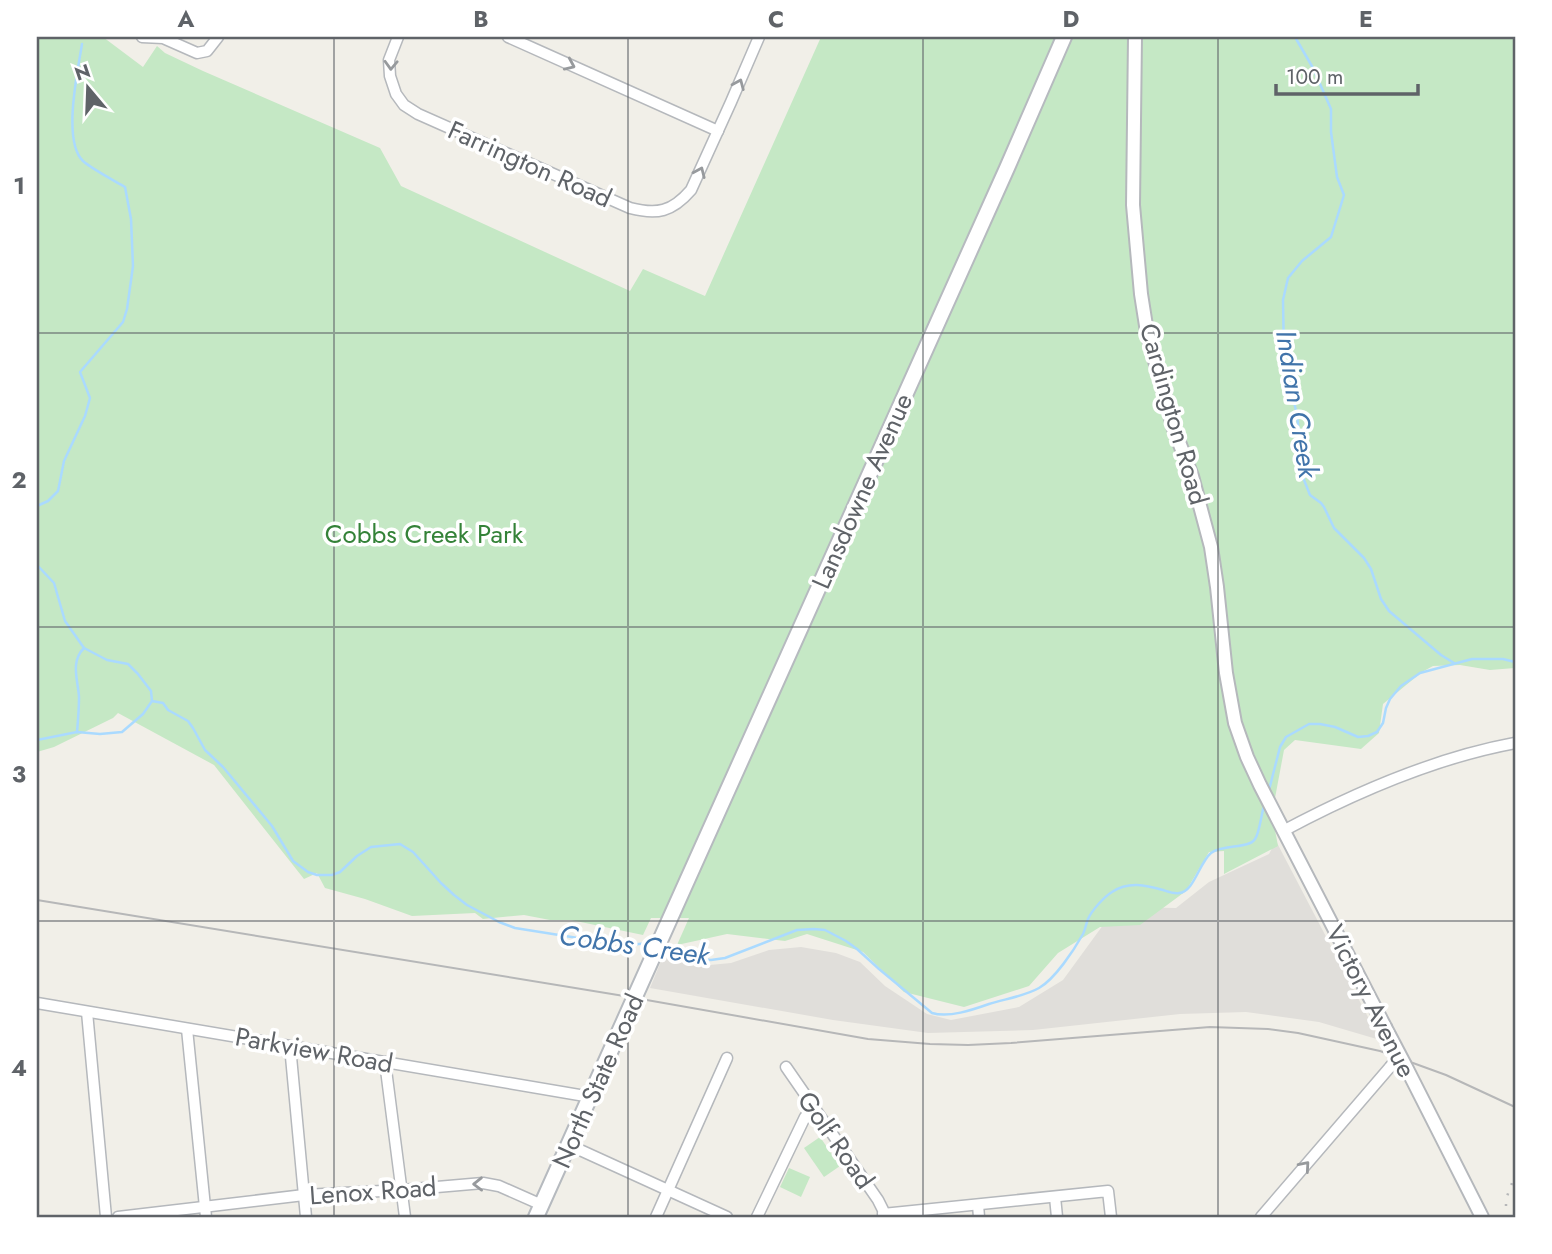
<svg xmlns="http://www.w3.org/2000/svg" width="1552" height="1254" viewBox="0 0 1552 1254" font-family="Jost,sans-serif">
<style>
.industrial{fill:#e0deda}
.green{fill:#c5e8c5}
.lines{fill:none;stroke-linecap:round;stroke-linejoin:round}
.stream{stroke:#aadaff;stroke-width:2.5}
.minor-casing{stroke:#b5b8bc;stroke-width:13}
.tertiary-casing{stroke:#b5b8bc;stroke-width:16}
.secondary-casing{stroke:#b6babf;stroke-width:18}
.minor{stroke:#fff;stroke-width:10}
.tertiary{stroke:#fff;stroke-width:12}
.secondary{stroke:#fff;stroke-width:14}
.tram{stroke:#b6b7b8;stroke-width:2}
.rail{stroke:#b6b7b8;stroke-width:2.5;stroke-dasharray:2 9;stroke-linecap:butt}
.minor-bridge-casing{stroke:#b5b8bc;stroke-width:13;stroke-linecap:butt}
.tertiary-bridge-casing{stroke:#b5b8bc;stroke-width:16;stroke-linecap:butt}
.minor-bridge{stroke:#fff;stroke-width:10}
.tertiary-bridge{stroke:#fff;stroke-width:12}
.oneway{stroke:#979a9d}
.grid{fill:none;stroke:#5f6368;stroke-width:2;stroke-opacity:0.55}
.labels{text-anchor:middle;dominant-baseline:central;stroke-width:7;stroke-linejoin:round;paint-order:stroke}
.street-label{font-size:26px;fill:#5f6368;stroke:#fff}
.park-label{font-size:26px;fill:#348238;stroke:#fff}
.water-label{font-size:28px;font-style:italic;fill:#4174aa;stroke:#fff}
.neatline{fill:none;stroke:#5f6368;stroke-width:2.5}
.grid-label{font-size:23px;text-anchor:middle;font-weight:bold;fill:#5f6368}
</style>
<rect width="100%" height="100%" fill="#f1efe8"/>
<polygon class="industrial" points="1276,841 1380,1040 1319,1022 1246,1012 1180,1014 1033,1030 928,1033 833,1020 650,988 664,954 699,966 731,963 769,950 801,947 836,953 860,962 885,986 927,1014 951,1020 1019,1007 1063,980 1106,921 1125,907 1176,908 1209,882 1269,854"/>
<g class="green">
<polygon points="37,37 103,37 143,67 157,46 165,53 203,71 380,148 401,186 630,291 643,269 705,296 821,37 1515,37 1515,668 1490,670 1460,665 1433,666 1422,672 1383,704 1379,733 1361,749 1295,740 1284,750 1272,814 1278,846 1224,874 1224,851 1209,852 1186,891 1140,925 1100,927 1058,953 1029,986 964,1007 904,992 863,952 807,934 785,941 727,934 677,945 689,918 651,918 643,935 571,920 550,920 524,915 483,919 475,913 412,916 365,899 325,888 317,873 304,879 214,765 118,713 113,718 54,747 37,752"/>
<polygon points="820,1137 840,1166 824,1177 804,1148"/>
<polygon points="789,1168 810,1177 801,1197 780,1187"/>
</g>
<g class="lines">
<g class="stream">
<polyline points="1295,37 1313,68 1331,109 1331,132 1337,177 1344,195 1331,237 1302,261 1288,278 1283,300 1284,358 1297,415 1304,480 1310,495 1321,503 1324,507 1334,528 1364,558 1371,569 1381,599 1389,611 1441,655 1454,663"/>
<path d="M37 506 48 501 58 491 64 461 85 416 90 398 80 372 123 322 127 309 133 266 131 219 125 187C113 180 92 169 83 161 62 141 78 70 82 44"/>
<polyline points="37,565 54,583 65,621 84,648 107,660 128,664 138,674 151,691 152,701"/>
<path d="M77 732C78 721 79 709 79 697 78 680 70 662 84 648"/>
<path d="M37 740 77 732 100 734 122 732 143 714 152 701 163 703 168 710 188 721 193 728 205 750 223 767 272 826 293 861 308 872 317 875H332L340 872 357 856 371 847 400 844 413 852 441 883 454 895 467 905 499 922 515 928 622 945C633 946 642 942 652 944"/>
<polyline points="1269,790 1280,747 1286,737 1309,724 1320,724 1335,727 1358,737 1368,736 1377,732 1383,723 1386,708 1390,699 1401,686 1420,673 1472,659 1503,659 1515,662"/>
<path d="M662 947 686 958 711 960 725 958 797 930 814 929 825 930 846 941 857 949 879 969 932 1013C949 1018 972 1010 989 1004 1005 999 1025 996 1039 988 1055 979 1074 950 1083 934 1085 930 1086 924 1088 919 1092 910 1104 897 1112 892 1128 881 1146 885 1163 890 1169 892 1174 894 1179 893 1194 892 1199 863 1211 853 1223 844 1249 849 1255 839 1260 832 1261 813 1265 803"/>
</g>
<g class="minor-casing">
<g id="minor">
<polyline points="142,37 163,38 197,53 207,51 218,37"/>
<path d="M398 37 389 60 390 76 396 94 404 105 418 114 630 208C657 215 672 212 691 190L731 102 759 37"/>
<polyline points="508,37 718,131"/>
<path d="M1283 831C1356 792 1434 758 1515 743"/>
<polyline points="37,1003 591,1097"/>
<polyline points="87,1012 106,1217"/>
<polyline points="187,1029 206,1217"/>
<polyline points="290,1046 306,1217"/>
<polyline points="385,1062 405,1217"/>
<polyline points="786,1067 878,1200 883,1210 884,1217"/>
<polyline points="569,1145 727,1217"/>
<polyline points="1055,1197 1057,1217"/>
<polyline points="978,1205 979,1217"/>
<polyline points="883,1214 1108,1191 1111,1217"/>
<polyline points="118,1217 304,1195 402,1190 483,1183 499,1186 542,1205"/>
<polyline points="656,1217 727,1058"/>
<polyline points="757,1217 805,1117"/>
<polyline points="1261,1217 1390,1067"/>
</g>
</g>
<g class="tertiary-casing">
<g id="tertiary">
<polyline points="1135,37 1133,205 1141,294 1147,332 1174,429 1192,476 1211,547 1217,587 1226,673 1235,723 1247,757 1260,785 1385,1027"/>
<polyline points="1405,1065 1482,1217"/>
</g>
</g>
<g class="secondary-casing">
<polyline id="secondary" points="536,1217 1007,168 1064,37"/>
</g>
<use href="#minor" class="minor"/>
<use href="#tertiary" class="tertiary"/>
<use href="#secondary" class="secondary"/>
<polyline class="tram" points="37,900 624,996 868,1039 930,1044 968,1045 1011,1043 1210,1027 1268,1029 1298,1033 1380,1051 1446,1075 1515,1107"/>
<polyline class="rail" points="1506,1217 1506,1199 1515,1175"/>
<g class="minor-bridge-casing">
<polyline id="minor-bridge" points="1390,1067 1400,1055"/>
</g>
<g class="tertiary-bridge-casing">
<polyline id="tertiary-bridge" points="1385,1027 1405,1065"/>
</g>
<use href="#minor-bridge" class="minor-bridge"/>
<use href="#tertiary-bridge" class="tertiary-bridge"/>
</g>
<defs><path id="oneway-chevron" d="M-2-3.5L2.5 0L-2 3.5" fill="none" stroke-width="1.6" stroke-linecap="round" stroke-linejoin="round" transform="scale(1.75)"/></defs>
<g class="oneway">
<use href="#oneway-chevron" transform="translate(391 65) rotate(92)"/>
<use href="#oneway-chevron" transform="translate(570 65) rotate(24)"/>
<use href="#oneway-chevron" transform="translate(739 84) rotate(-67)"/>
<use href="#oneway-chevron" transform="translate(700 172) rotate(-66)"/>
<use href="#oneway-chevron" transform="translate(1305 1166) rotate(-49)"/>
<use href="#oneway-chevron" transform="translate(478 1184) rotate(179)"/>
</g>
<path class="grid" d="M334 37V1217M628 37V1217M923 37V1217M1218 37V1217M37 333H1515M37 627H1515M37 921H1515"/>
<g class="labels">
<g class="street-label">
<text transform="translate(530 164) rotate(24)">Farrington Road</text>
<text transform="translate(1174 414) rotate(74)">Cardington Road</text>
<text transform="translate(862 491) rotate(-66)">Lansdowne Avenue</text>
<text transform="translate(1371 1001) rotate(63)">Victory Avenue</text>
<text transform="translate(314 1050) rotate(10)">Parkview Road</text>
<text transform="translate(598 1081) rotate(-66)">North State Road</text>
<text transform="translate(836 1140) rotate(55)">Golf Road</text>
<text transform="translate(373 1191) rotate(-4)">Lenox Road</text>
</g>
<g class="park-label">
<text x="424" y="534">Cobbs Creek Park</text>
</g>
<g class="water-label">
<text transform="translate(1297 404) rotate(81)">Indian Creek</text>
<text transform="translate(634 945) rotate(8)">Cobbs Creek</text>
</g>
</g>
<rect width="1552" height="1254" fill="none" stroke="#ffffff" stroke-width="77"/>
<g transform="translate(88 88) rotate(341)" stroke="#ffffff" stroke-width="5" paint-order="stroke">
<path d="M0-5L12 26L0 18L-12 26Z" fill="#5f6368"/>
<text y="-10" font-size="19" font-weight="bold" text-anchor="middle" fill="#5f6368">N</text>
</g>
<path d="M1276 84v10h142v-10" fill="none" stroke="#5f6368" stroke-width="3.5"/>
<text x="1286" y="84" font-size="21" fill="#5f6368" stroke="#ffffff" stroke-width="5" paint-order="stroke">100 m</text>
<rect x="38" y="38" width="1476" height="1178" class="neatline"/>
<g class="grid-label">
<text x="186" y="27">A</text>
<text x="481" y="27">B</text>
<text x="776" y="27">C</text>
<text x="1071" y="27">D</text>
<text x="1366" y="27">E</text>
<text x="19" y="194">1</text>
<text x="19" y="488">2</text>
<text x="19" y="782">3</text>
<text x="19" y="1076">4</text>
</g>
</svg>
